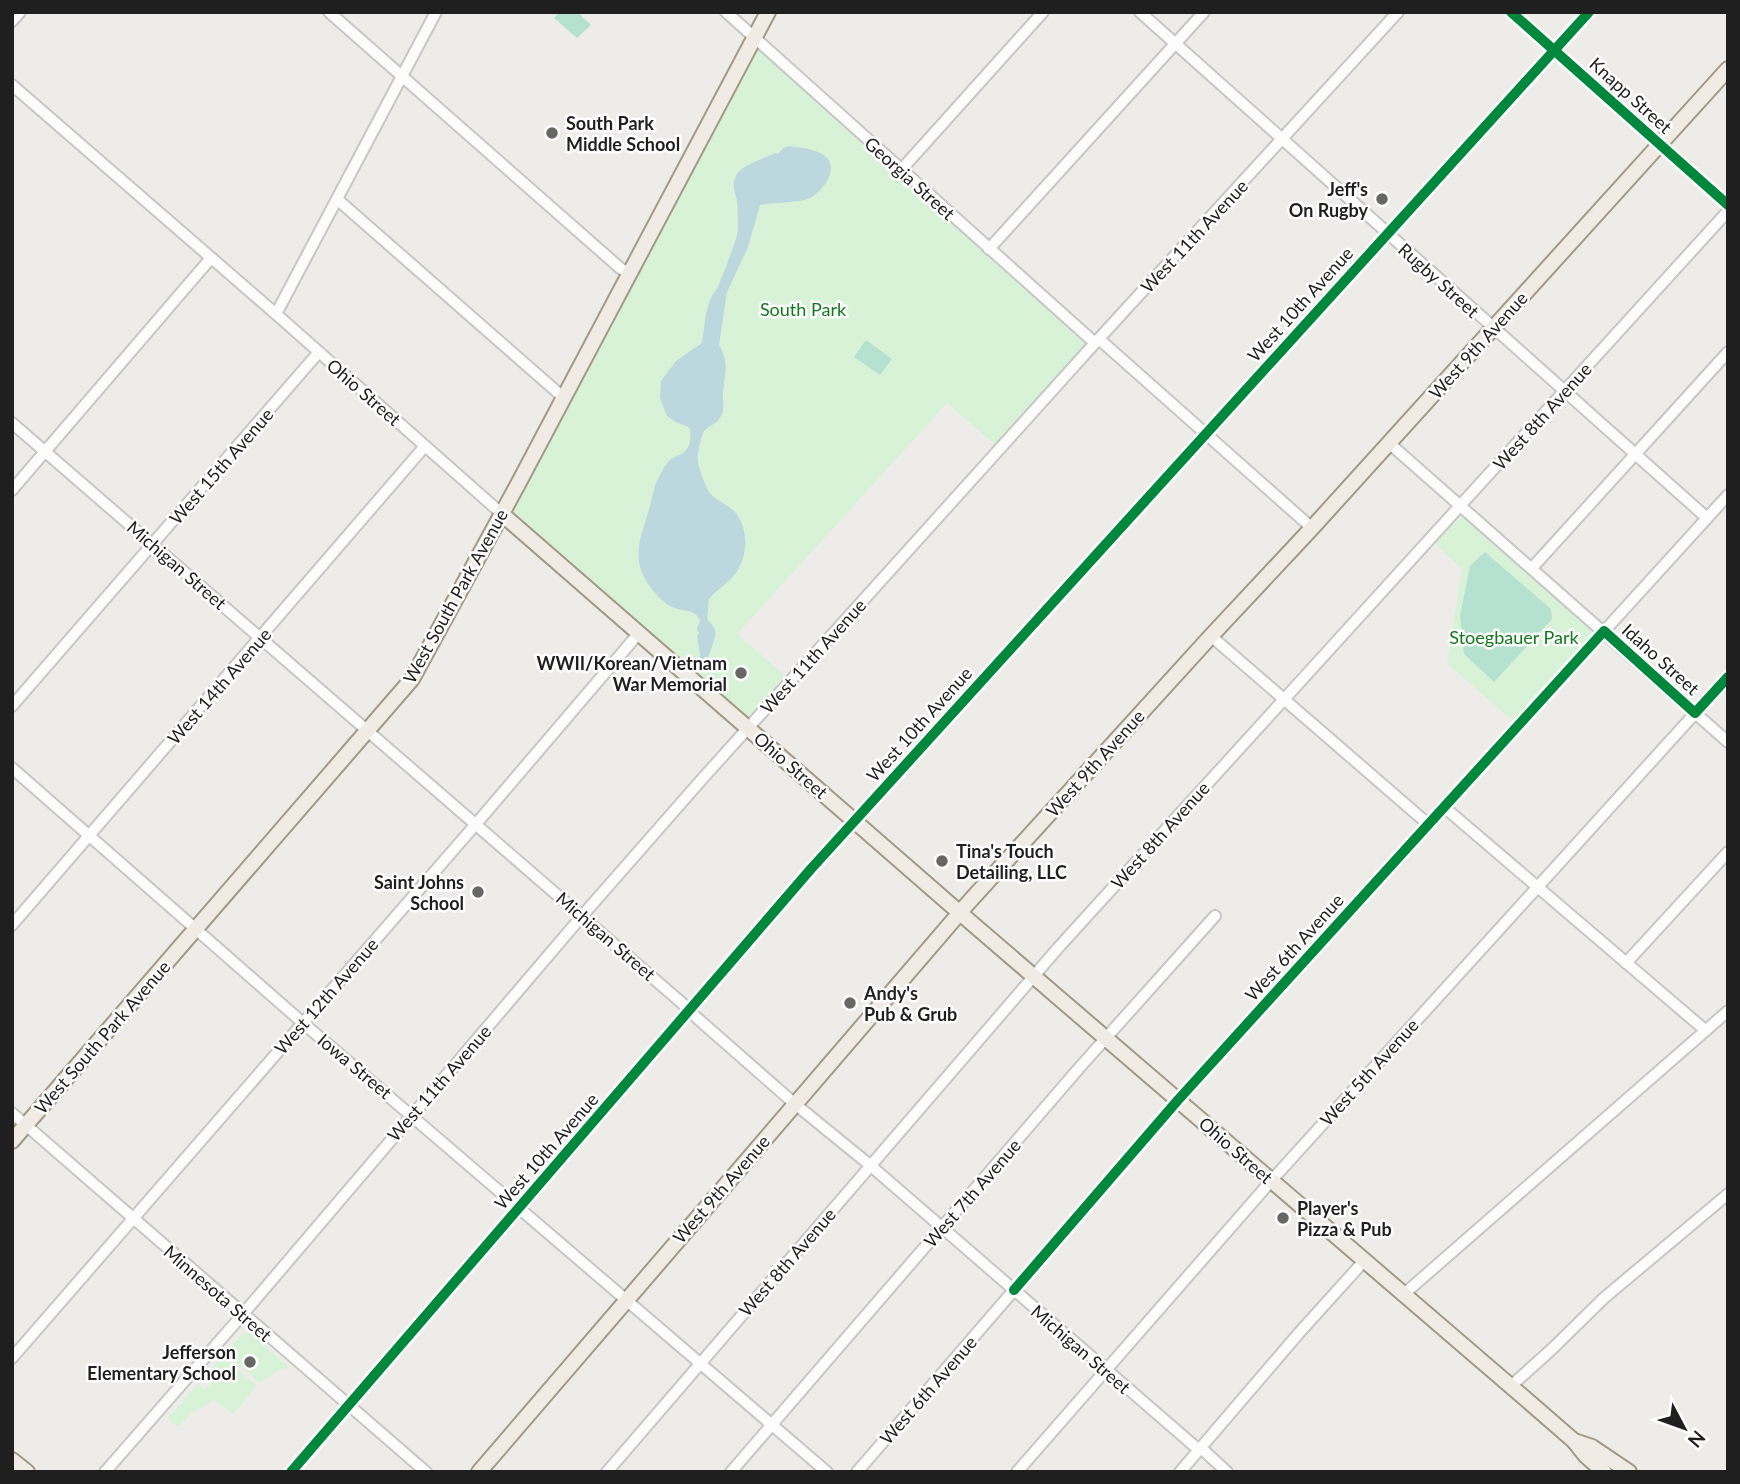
<svg xmlns="http://www.w3.org/2000/svg" width="1740" height="1484" viewBox="0 0 1740 1484" font-family="Lato,sans-serif">
<style>
.park{fill:#d8f2d8}
.pitch{fill:#b5e2d0}
.water{fill:#bdd7df}
.lines{fill:none;stroke-linecap:round;stroke-linejoin:round}
.minor-casing{stroke:#c6c6c4;stroke-width:14}
.major-casing{stroke:#a39a86;stroke-width:18}
.minor{stroke:#fcfcfc;stroke-width:10}
.major{stroke:#f0ece5;stroke-width:14}
.cycleway-casing{stroke:#fff;stroke-width:15}
.cycleway{stroke:#00873e;stroke-width:10}
.poi-dot{fill:#676765;stroke:#fff;stroke-width:2.5}
.labels{text-anchor:middle;dominant-baseline:central;stroke-width:5;stroke-linejoin:round;paint-order:stroke}
.street-label{font-size:18px;fill:#1f1f1f;stroke:#fff}
.poi-label{font-size:18px;font-weight:bold;fill:#1f1f1f;stroke:#fff;text-anchor:start}
.park-label{font-size:18px;fill:#11791c;stroke:#fff}
</style>
<rect width="100%" height="100%" fill="#edece8"/>
<g class="park">
<polygon points="755,38 1095,344 1000,449 947,403 737,634 791,681 748,728 502,513"/>
<polygon points="1468,514 1604,631 1518,725 1447,664 1462,569 1435,544 1457,520"/>
<polygon points="250,1333 290,1368 280,1369 260,1383 225,1353 242,1334"/>
<polygon points="222,1356 257,1386 233,1414 214,1400 192,1413 179,1426 173,1424 168,1418 198,1384 205,1389 213,1382 222,1377 212,1368"/>
</g>
<g class="pitch">
<polygon points="559,12 577,12 591,25 577,38 554,18"/>
<polygon points="866,340 892,359 880,375 854,357"/>
<polygon points="1485,552 1551,609 1552,619 1494,682 1464,654 1460,616 1470,566"/>
</g>
<path class="water" d="M789 146C801 148 811 148 822 154 842 165 824 191 810 198 799 203 774 202 760 205L748 247 727 292 719 345C729 360 725 375 723 392 722 402 726 409 720 418 715 426 704 426 702 436 700 443 697 455 698 462 699 468 706 488 709 492 716 501 728 504 735 512 749 530 748 554 736 573 728 584 717 589 709 599L707 619C722 633 713 640 709 656 706 663 707 666 701 671L695 666 700 655 697 636 699 633 697 629 700 620C694 608 683 612 672 607 660 601 649 587 643 575 632 553 644 527 650 506 653 495 654 484 660 475 663 469 667 461 673 458 676 456 681 455 683 453 691 447 691 437 690 428L676 422 667 416 660 398 661 381 676 361 702 343C705 324 705 302 718 287 723 273 737 242 738 229 738 221 738 209 737 201 735 191 731 185 737 174 744 164 764 159 775 153L778 154 783 148Z"/>
<g class="lines">
<g class="minor-casing">
<g id="minor">
<polyline points="329,12 620,268 630,274"/>
<polyline points="726,12 1095,343"/>
<polyline points="1140,12 1707,518"/>
<polyline points="1511,12 1728,205"/>
<polyline points="12,21 20,12"/>
<polyline points="12,85 276,314 502,514"/>
<polyline points="901,170 1043,12"/>
<polyline points="338,200 564,398"/>
<polyline points="989,249 1204,12"/>
<polyline points="276,314 436,12"/>
<polyline points="1099,339 1312,528"/>
<polyline points="12,423 683,1004 689,1011 795,1104 871,1166 1199,1450"/>
<polyline points="1389,443 1728,742"/>
<polyline points="12,490 211,258"/>
<polyline points="1532,568 1728,352"/>
<polyline points="1211,636 1428,824"/>
<polyline points="12,706 319,352"/>
<polyline points="12,768 303,1023 827,1472"/>
<polyline points="1444,807 1705,1030"/>
<polyline points="12,925 425,446"/>
<polyline points="1626,963 1728,852"/>
<polyline points="12,1113 426,1472"/>
<polyline points="1404,1294 1728,1011"/>
<polyline points="12,1358 476,824 639,633"/>
<polyline points="1511,1386 1552,1349 1604,1298 1728,1194"/>
<polyline points="1201,1448 1227,1472"/>
<polyline points="105,1472 243,1314 582,916 703,778 1095,343 1398,12"/>
<polyline points="291,1472 810,870 1589,12"/>
<polyline points="607,1472 1058,948 1728,211"/>
<polyline points="731,1472 1080,1067 1215,916"/>
<polyline points="857,1472 1178,1100 1728,495"/>
<polyline points="1017,1472 1271,1181 1728,677"/>
<polyline points="1180,1472 1299,1333 1364,1261"/>
</g>
</g>
<g class="major-casing">
<g id="major">
<polyline points="502,514 960,913 1528,1401 1574,1441 1585,1455 1604,1472"/>
<polyline points="12,1141 412,679 517,486 768,12"/>
<polyline points="1574,1441 1592,1447 1629,1472"/>
<polyline points="12,1460 27,1472"/>
<polyline points="479,1472 969,902 1211,636 1312,528 1728,69"/>
</g>
</g>
<use href="#minor" class="minor"/>
<use href="#major" class="major"/>
<g class="cycleway-casing">
<g id="cycleway">
<polyline points="1511,12 1728,205"/>
<polyline points="1014,1290 1178,1100 1604,631 1695,713 1728,677"/>
<polyline points="291,1472 810,870 1589,12"/>
</g>
</g>
<use href="#cycleway" class="cycleway"/>
</g>
<g class="poi-dot">
<circle cx="552" cy="133" r="7"/>
<circle cx="1382" cy="199" r="7"/>
<circle cx="741" cy="673" r="7"/>
<circle cx="942" cy="861" r="7"/>
<circle cx="478" cy="892" r="7"/>
<circle cx="850" cy="1003" r="7"/>
<circle cx="1283" cy="1218" r="7"/>
<circle cx="250" cy="1362" r="7"/>
</g>
<g class="labels">
<g class="street-label">
<text transform="translate(1631 95) rotate(42)">Knapp Street</text>
<text transform="translate(910 178) rotate(42)">Georgia Street</text>
<text transform="translate(1194 236) rotate(-47)">West 11th Avenue</text>
<text transform="translate(1439 280) rotate(42)">Rugby Street</text>
<text transform="translate(1300 304) rotate(-48)">West 10th Avenue</text>
<text transform="translate(1478 345) rotate(-48)">West 9th Avenue</text>
<text transform="translate(364 392) rotate(41)">Ohio Street</text>
<text transform="translate(1542 416) rotate(-48)">West 8th Avenue</text>
<text transform="translate(221 466) rotate(-49)">West 15th Avenue</text>
<text transform="translate(177 565) rotate(41)">Michigan Street</text>
<text transform="translate(455 596) rotate(-61)">West South Park Avenue</text>
<text transform="translate(813 656) rotate(-48)">West 11th Avenue</text>
<text transform="translate(1661 659) rotate(42)">Idaho Street</text>
<text transform="translate(219 686) rotate(-49)">West 14th Avenue</text>
<text transform="translate(919 724) rotate(-48)">West 10th Avenue</text>
<text transform="translate(1095 763) rotate(-48)">West 9th Avenue</text>
<text transform="translate(791 765) rotate(41)">Ohio Street</text>
<text transform="translate(1160 835) rotate(-48)">West 8th Avenue</text>
<text transform="translate(606 936) rotate(41)">Michigan Street</text>
<text transform="translate(1294 947) rotate(-48)">West 6th Avenue</text>
<text transform="translate(326 996) rotate(-49)">West 12th Avenue</text>
<text transform="translate(102 1037) rotate(-49)">West South Park Avenue</text>
<text transform="translate(355 1066) rotate(40)">Iowa Street</text>
<text transform="translate(1369 1072) rotate(-48)">West 5th Avenue</text>
<text transform="translate(439 1083) rotate(-49)">West 11th Avenue</text>
<text transform="translate(1236 1150) rotate(41)">Ohio Street</text>
<text transform="translate(546 1151) rotate(-49)">West 10th Avenue</text>
<text transform="translate(721 1189) rotate(-49)">West 9th Avenue</text>
<text transform="translate(972 1193) rotate(-49)">West 7th Avenue</text>
<text transform="translate(787 1262) rotate(-49)">West 8th Avenue</text>
<text transform="translate(218 1293) rotate(41)">Minnesota Street</text>
<text transform="translate(1081 1349) rotate(41)">Michigan Street</text>
<text transform="translate(928 1390) rotate(-49)">West 6th Avenue</text>
</g>
<g class="poi-label">
<text x="566" y="123">South Park<tspan x="566" dy="21">Middle School</tspan></text>
<text x="1368" y="189" text-anchor="end">Jeff's<tspan x="1368" dy="21">On Rugby</tspan></text>
<text x="727" y="663" text-anchor="end">WWII/Korean/Vietnam<tspan x="727" dy="21">War Memorial</tspan></text>
<text x="956" y="851">Tina's Touch<tspan x="956" dy="21">Detailing, LLC</tspan></text>
<text x="464" y="882" text-anchor="end">Saint Johns<tspan x="464" dy="21">School</tspan></text>
<text x="864" y="993">Andy's<tspan x="864" dy="21">Pub &amp; Grub</tspan></text>
<text x="1297" y="1208">Player's<tspan x="1297" dy="21">Pizza &amp; Pub</tspan></text>
<text x="236" y="1352" text-anchor="end">Jefferson<tspan x="236" dy="21">Elementary School</tspan></text>
</g>
<g class="park-label">
<text x="803" y="309">South Park</text>
<text x="1514" y="637">Stoegbauer Park</text>
</g>
</g>
<rect width="1740" height="1484" fill="none" stroke="#1f1f1f" stroke-width="28"/>
<g transform="translate(1684 1428) rotate(131)" stroke="#ffffff" stroke-width="5" paint-order="stroke">
<path d="M0-5L12 26L0 18L-12 26Z" fill="#1f1f1f"/>
<text y="-10" font-size="19" font-weight="bold" text-anchor="middle" fill="#1f1f1f">N</text>
</g>
</svg>
